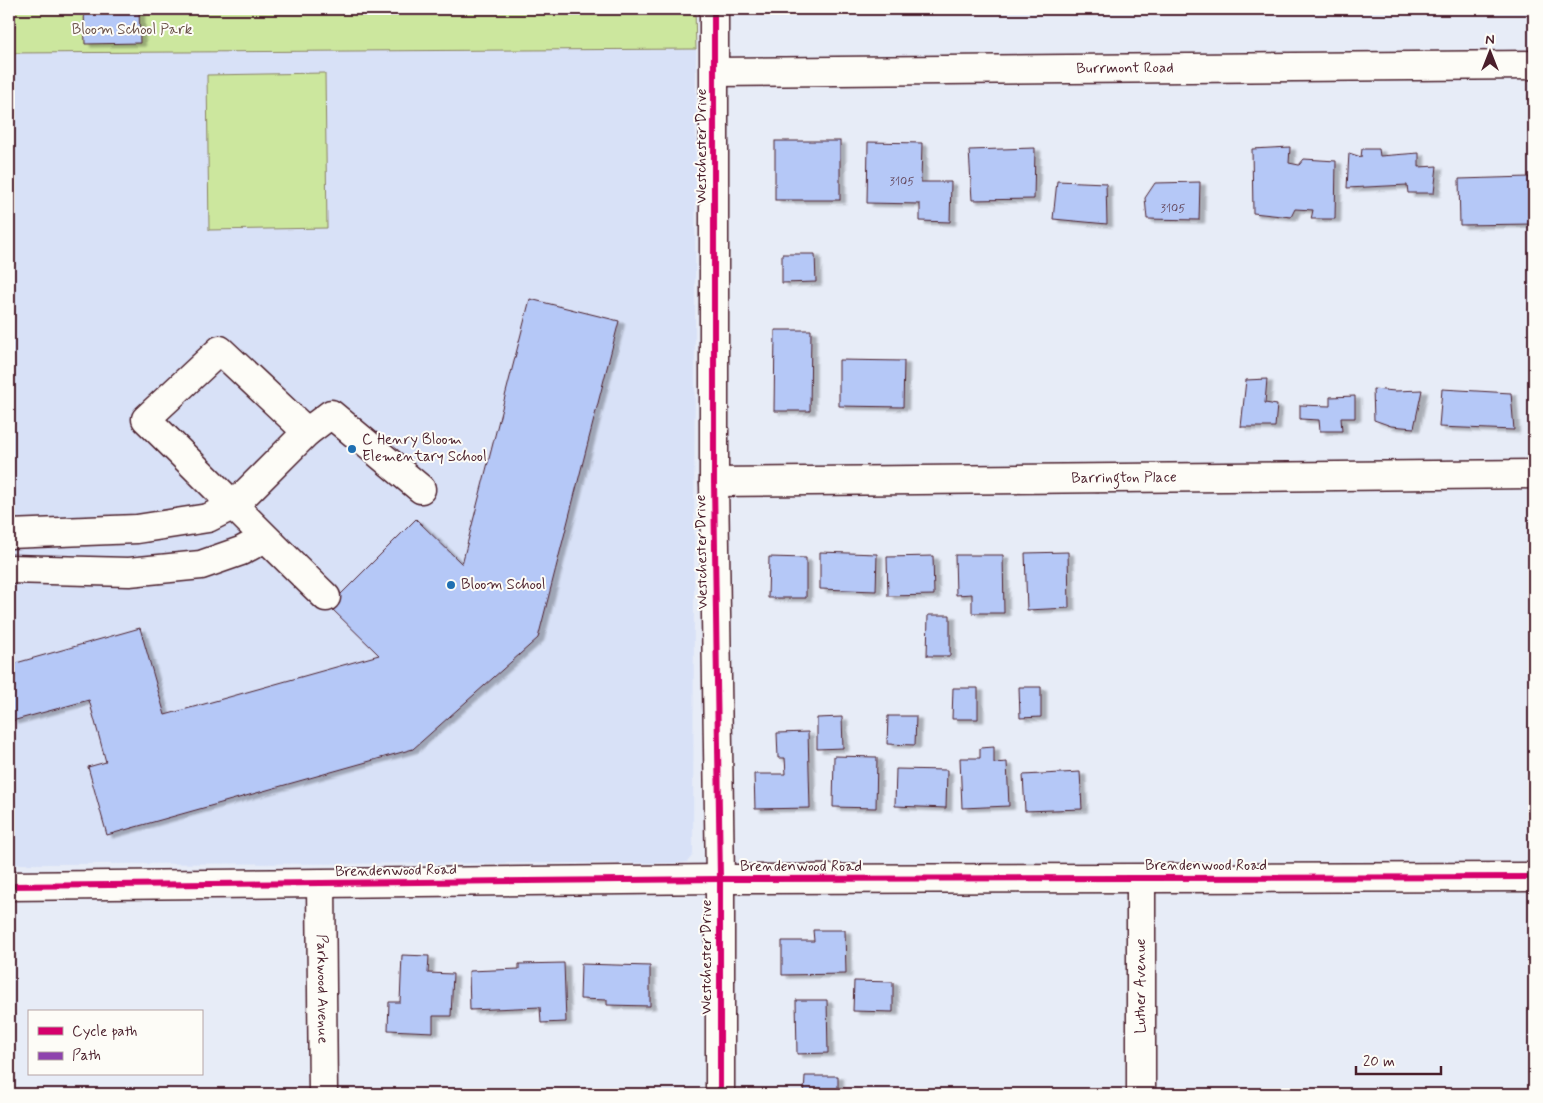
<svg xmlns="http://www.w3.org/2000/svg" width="1543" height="1103" viewBox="0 0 1543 1103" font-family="Mynerve,sans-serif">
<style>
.built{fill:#d8e1f7}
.green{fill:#cce79e;stroke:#8b8364}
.building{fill:#b5c8f7;stroke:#4a1f2b;filter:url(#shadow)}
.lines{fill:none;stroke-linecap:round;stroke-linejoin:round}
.minor-casing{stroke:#4a1f2b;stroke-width:31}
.minor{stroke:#fdfcf7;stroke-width:28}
.quiet{stroke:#8e44ad;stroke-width:5;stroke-dasharray:10 5;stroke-linecap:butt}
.cycleway-casing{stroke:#fdfcf7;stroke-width:9}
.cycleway{stroke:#d6006c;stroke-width:6}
.poi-dot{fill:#1f6fb2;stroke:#fdfcf7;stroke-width:2}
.labels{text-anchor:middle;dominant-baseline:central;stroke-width:4;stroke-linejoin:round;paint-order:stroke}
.number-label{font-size:12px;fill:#65495e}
.park-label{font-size:15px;fill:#6a5148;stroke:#fdfcf7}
.street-label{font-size:15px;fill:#4a1f2b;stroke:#fdfcf7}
.poi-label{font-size:15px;fill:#4a1f2b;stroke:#fdfcf7;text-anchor:start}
</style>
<defs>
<filter id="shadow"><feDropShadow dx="5.5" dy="3" stdDeviation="1" flood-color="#0004"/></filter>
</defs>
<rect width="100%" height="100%" fill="#e7ecf7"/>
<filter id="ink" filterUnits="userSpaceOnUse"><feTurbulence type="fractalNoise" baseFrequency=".02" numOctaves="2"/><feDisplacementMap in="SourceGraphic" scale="10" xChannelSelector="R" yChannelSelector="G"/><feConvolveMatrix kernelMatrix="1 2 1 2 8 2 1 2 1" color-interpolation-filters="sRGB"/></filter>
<g filter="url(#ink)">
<polygon class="built" points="696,49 693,855 687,862 677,863 9,864 9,53"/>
<g class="green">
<polygon points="9,9 695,9 696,49 9,53"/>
<polygon points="325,73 327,228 209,230 207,75"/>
</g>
<g class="building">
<polygon points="84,9 139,9 140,43 85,44"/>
<rect x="775" y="141" width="65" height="59"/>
<polygon points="868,142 922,143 921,182 951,182 950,222 920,221 920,204 867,203"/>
<polygon points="1290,147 1289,163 1299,165 1304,159 1336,161 1335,219 1311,219 1313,210 1295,209 1291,217 1253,213 1252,149"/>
<polygon points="1035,148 1034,199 972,200 969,150"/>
<polygon points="1362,149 1379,149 1380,156 1419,153 1419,167 1437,166 1434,193 1408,193 1407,185 1347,188 1349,153 1361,157"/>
<polygon points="1529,177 1534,224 1460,225 1459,179"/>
<polygon points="1057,181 1106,183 1107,224 1053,219"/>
<polygon points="1200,182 1199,220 1147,219 1145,198 1155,183"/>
<polygon points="782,254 815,254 816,282 782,283"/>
<polygon points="530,299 619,321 538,638 413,749 107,835 88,767 106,762 89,700 12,721 9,711 9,665 140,628 165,715 379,655 329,606 416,519 462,564"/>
<polygon points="775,330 811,330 810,411 774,411"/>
<polygon points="839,360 904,361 903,407 839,406"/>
<polygon points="1267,379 1265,403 1277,405 1275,427 1241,427 1246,380"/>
<polygon points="1373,389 1395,391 1422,390 1414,428 1391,426 1374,420"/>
<polygon points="1442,389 1511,393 1514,430 1439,427"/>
<polygon points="1355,396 1355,418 1341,418 1342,431 1320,431 1319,420 1300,419 1300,405 1330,406 1330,397"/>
<polygon points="820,552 877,554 876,591 820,589"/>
<polygon points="1068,552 1069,608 1027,610 1025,553"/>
<polygon points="955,555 1003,555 1004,613 972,613 972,594 956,595"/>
<polygon points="933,556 934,595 888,596 887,557"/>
<polygon points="769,557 806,558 806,598 768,598"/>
<polygon points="928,615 950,615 950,656 927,656"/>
<polygon points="1019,687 1041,687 1041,717 1020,718"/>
<polygon points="953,688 978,688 978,719 952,719"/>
<polygon points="888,716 916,716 915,745 887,744"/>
<polygon points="842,717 843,748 817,749 817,718"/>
<polygon points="808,732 810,808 755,809 754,774 786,774 785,758 778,758 777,733"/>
<polygon points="994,747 994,763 1007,762 1009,806 962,808 960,758 980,758 980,748"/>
<polygon points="834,756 877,757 876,808 833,807"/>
<polygon points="896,769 947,770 946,808 895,806"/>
<polygon points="1080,772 1082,809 1025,811 1023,775"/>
<polygon points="813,930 845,930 846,974 782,975 782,941 814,941"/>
<polygon points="402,955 429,956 428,973 453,974 451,1016 433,1016 433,1032 388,1030 389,1002 400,1002"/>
<polygon points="564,963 566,1022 541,1023 540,1007 470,1010 469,971 519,969 519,964"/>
<polygon points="581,964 650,966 650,1006 607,1005 607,1000 580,999"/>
<polygon points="854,981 893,982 893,1012 853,1011"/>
<polygon points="796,1000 827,1000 828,1053 797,1054"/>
<polygon points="805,1076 838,1076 838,1094 804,1094"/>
</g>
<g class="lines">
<g class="minor-casing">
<g id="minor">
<polyline points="714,9 714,482 720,879 720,1094"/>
<path id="s1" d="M715 72 1534 65"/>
<polyline points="307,432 331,414 421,489"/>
<path id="s2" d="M714 482 1534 474"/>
<path d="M9 534 137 529 208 518 234 505 307 432 220 350 146 419C207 478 265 538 326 597"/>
<polyline points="9,569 129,572 201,565 241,551 265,538"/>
<polyline points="1141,879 1141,1094"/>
<path id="s3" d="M321 884 323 1094"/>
<polyline points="9,886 720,879 1534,877"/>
</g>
</g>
<use href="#minor" class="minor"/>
<path class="quiet" d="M9 43C14 33 13 19 12 9"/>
<g class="cycleway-casing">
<g id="cycleway">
<polyline points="714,9 714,482 720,879 720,1094"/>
<polyline points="9,886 720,879 1534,877"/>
</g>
</g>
<use href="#cycleway" class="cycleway"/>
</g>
</g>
<g class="poi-dot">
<circle cx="352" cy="449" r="5"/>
<circle cx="451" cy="585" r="5"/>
</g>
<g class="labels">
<g class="number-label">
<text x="902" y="182">3105</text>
<text x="1173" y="209">3105</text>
</g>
<g class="park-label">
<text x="132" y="30">Bloom School Park</text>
</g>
<g class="street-label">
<text stroke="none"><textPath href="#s1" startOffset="410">Burrmont Road</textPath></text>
<text transform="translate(702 146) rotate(-90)">Westchester Drive</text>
<text stroke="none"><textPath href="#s2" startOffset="410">Barrington Place</textPath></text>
<text transform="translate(702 552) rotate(-91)">Westchester Drive</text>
<text x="1206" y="866">Brendenwood Road</text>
<text x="801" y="867">Brendenwood Road</text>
<text transform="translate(396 871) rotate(-1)">Brendenwood Road</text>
<text transform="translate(707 957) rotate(-90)">Westchester Drive</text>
<text transform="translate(1141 986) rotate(-90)">Luther Avenue</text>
<text stroke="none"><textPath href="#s3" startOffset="105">Parkwood Avenue</textPath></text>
</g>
<g class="poi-label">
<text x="362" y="440">C Henry Bloom<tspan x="362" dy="17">Elementary School</tspan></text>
<text x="461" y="585">Bloom School</text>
</g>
</g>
<rect width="1543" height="1103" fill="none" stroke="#fdfcf7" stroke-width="30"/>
<rect x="15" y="15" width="1513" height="1073" fill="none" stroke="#4a1f2b" stroke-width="2" filter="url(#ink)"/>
<rect x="28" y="1010" width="175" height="65" fill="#fdfcf7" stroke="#b5a4a5"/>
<rect x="38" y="1027" width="25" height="8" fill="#d6006c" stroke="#b5a4a5"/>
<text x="72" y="1036" font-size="15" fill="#4a1f2b">Cycle path</text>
<rect x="38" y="1052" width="25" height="8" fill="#8e44ad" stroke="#b5a4a5"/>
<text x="72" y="1060" font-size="15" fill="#4a1f2b">Path</text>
<g transform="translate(1490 52)" stroke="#fdfcf7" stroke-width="4" paint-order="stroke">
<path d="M0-4L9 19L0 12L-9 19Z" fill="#4a1f2b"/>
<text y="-8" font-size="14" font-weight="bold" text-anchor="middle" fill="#4a1f2b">N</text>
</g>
<path d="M1356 1066v8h85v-8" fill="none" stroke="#4a1f2b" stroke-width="2.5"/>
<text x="1363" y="1066" font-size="15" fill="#4a1f2b" stroke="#fdfcf7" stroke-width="4" paint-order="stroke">20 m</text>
</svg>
